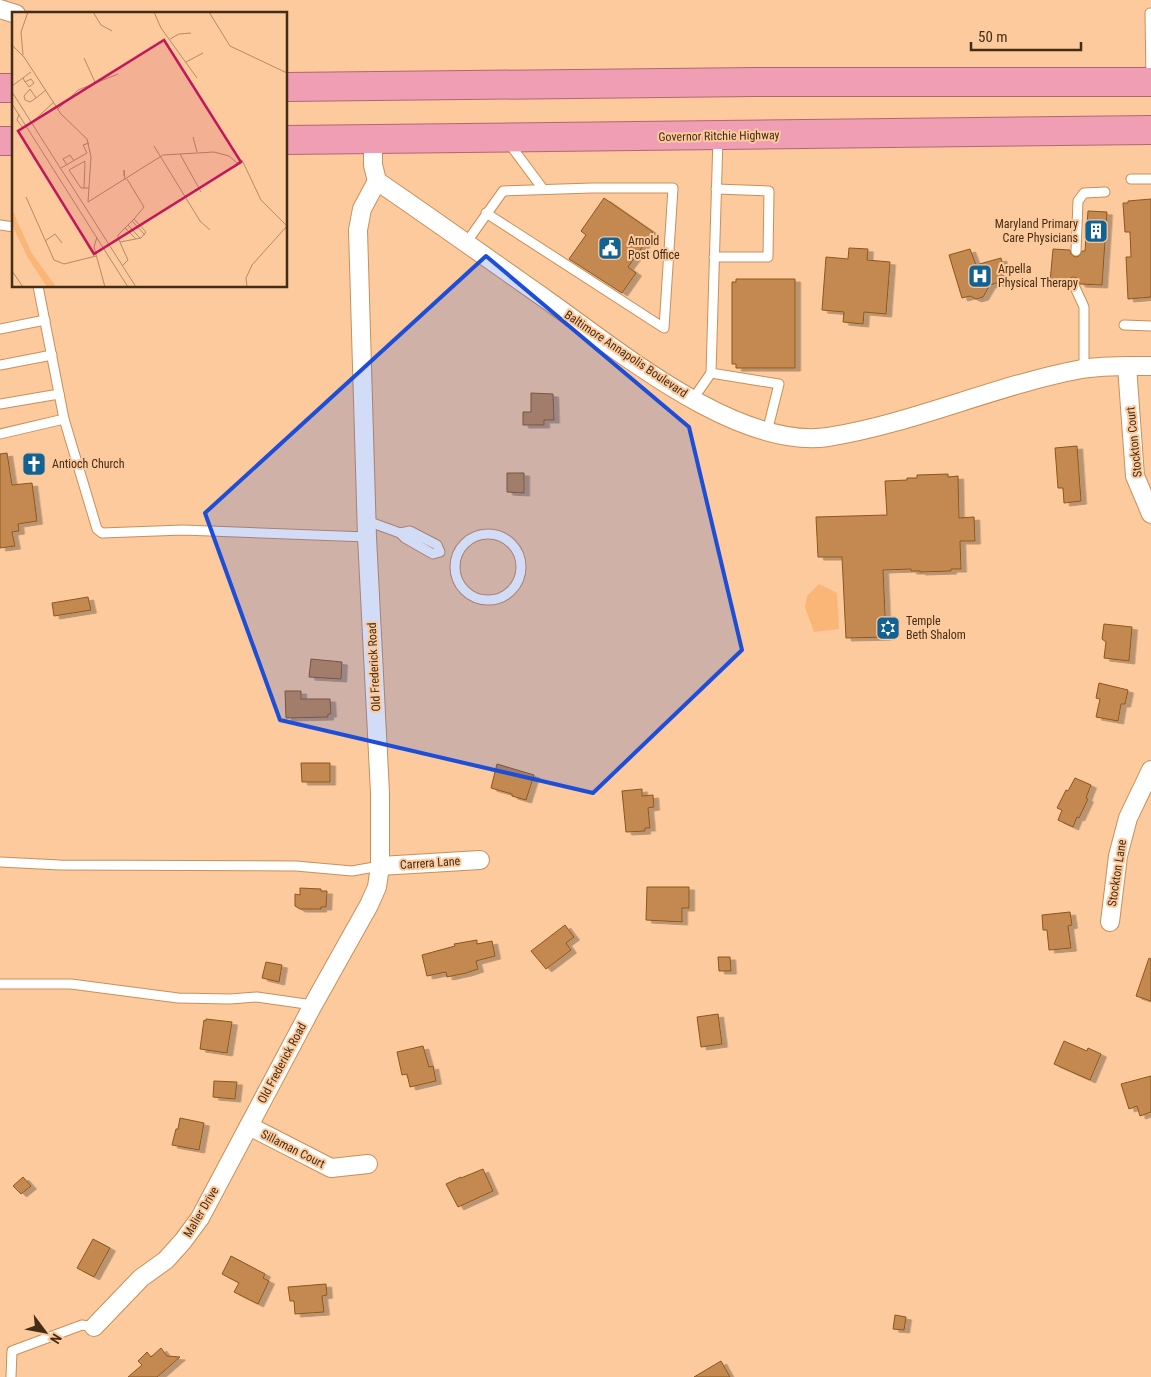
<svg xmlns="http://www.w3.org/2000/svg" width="1151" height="1377" viewBox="0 0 1151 1377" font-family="'Roboto Condensed',sans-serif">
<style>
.green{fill:#fab676}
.building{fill:#c38951;stroke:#8d561a;filter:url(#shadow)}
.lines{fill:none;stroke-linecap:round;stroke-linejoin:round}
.service-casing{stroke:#ca8f57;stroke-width:11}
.minor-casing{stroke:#ca8f57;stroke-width:20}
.trunk-casing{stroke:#b26770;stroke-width:30}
.service{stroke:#fff;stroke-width:9}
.minor{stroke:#fff;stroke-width:18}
.trunk{stroke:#f09eb4;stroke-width:28}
.marked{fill:#1d4ed8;fill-opacity:0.2;stroke:#1d4ed8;stroke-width:4;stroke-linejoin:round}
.labels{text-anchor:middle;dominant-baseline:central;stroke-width:4;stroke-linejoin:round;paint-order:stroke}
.street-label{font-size:12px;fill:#452d15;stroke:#fcca9d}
.poi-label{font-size:12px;fill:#452d15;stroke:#fcca9d;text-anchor:start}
.inset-road{fill:none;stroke:#b38b67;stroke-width:1}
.view{fill:#c2185b;fill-opacity:0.15;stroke:#c2185b;stroke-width:2.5}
.inset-edge{fill:none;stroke:#452d15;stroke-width:2.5}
</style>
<defs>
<filter id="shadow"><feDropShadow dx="5.5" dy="3" stdDeviation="0" flood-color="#0004"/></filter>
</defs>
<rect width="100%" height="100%" fill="#fcca9d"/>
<polygon class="green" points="819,584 837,593 839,629 814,632 805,607 807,596"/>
<g class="building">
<polygon points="604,198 653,232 628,267 636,273 622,293 569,259 586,235 581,231"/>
<polygon points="1151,199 1151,297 1128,299 1126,257 1131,257 1130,232 1125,232 1123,203 1128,203 1128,201"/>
<polygon points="1088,211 1107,212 1102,285 1080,284 1077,278 1073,277 1068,279 1067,283 1050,282 1053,249 1070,250 1071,254 1075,257 1079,256 1082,251 1085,251"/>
<polygon points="849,248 868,249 867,260 890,262 886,314 864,312 863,324 843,322 844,312 822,310 826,257 848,259"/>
<polygon points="970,249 976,265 1001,258 1007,280 990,285 983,297 976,299 970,296 962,298 949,255"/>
<polygon points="736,279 795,279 795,368 736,368 736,364 732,364 732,282 736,282"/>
<polygon points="531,393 553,394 554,420 544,420 544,425 523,425 523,412 531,412"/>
<polygon points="1077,446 1081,501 1064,503 1063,488 1058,488 1055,448"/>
<polygon points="7,453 12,485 32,483 37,521 18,524 19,531 12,532 15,546 0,548 0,454"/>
<polygon points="507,473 524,473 524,493 507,492"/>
<polygon points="948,474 948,477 958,476 959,518 974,517 975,541 960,541 961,569 951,569 951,571 920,572 920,571 911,571 911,569 883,570 886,637 846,638 842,557 818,557 816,517 887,515 885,481 907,480 907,478 917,478 917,475"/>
<polygon points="88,597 91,610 54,616 52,603"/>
<polygon points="1104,624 1132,627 1129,661 1104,658 1106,642 1102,639"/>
<polygon points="311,659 342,662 341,679 309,677"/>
<polygon points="1099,683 1128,690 1125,704 1121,704 1118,721 1096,717 1100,699 1096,698"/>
<polygon points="285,691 301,691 301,699 330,699 331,714 328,714 328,717 286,718"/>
<polygon points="301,763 330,763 330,782 302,782"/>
<polygon points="497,764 534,775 526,800 512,796 512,794 491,788"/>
<polygon points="1075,778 1091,785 1086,798 1088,799 1079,818 1077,817 1073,827 1058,820 1062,810 1057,808 1066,790 1068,791"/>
<polygon points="642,789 642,796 653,795 654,807 648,808 650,828 645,828 645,831 626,832 622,791"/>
<polygon points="647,887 689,887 689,908 682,908 682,922 646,920"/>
<polygon points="300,888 321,889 321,891 327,891 326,907 321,907 321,909 300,909 295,906 295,894 300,895"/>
<polygon points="1070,912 1072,925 1068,926 1071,948 1049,950 1047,930 1043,930 1042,915"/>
<polygon points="565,925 574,937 566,943 571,950 546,969 531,951"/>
<polygon points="477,940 477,944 492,941 495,956 476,961 478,969 466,973 447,977 446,972 427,976 422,955 455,946 454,944"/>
<polygon points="718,957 730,957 731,971 719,971"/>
<polygon points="1149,958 1151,959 1151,1001 1136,996"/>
<polygon points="266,962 282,965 279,982 262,978"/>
<polygon points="718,1014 722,1044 701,1047 697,1017"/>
<polygon points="206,1019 232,1022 227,1053 200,1049 204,1020 206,1021"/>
<polygon points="1064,1041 1087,1051 1088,1048 1101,1054 1090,1080 1054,1064"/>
<polygon points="423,1046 429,1067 433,1066 436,1081 410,1087 407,1074 402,1075 397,1052"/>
<polygon points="1151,1076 1151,1112 1140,1116 1137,1106 1129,1109 1121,1084"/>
<polygon points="214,1081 237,1082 235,1099 213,1097"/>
<polygon points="180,1118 204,1123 199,1150 172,1145 176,1129 178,1129"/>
<polygon points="483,1169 493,1191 458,1207 446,1184 461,1177 461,1178"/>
<polygon points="23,1177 31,1186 21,1194 13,1186"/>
<polygon points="93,1239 110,1248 94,1277 77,1268"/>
<polygon points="231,1256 265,1274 263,1278 269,1281 258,1304 234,1292 239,1283 222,1274"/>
<polygon points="326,1284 327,1295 322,1296 324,1312 295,1314 294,1301 290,1301 288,1287"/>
<polygon points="895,1315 906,1317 904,1330 893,1329"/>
<polygon points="161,1348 167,1356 180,1357 157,1377 128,1377 142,1365 138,1361 147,1352 151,1357"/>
<polygon points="721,1361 730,1377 694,1377"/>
</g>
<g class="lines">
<g class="service-casing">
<g id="service">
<polyline points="1150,13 1151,80"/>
<polyline points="718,138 711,373 779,384 767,432"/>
<polyline points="508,142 543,189"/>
<polyline points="1131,179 1151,179"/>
<polyline points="0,225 14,227"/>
<polyline points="466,243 503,191 592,188 673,188 664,328 486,213"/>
<polyline points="1076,251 1078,201 1084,193 1105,192"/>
<polyline points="714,257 768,257 769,191 716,189"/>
<polyline points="1073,283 1084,307 1084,369"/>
<polyline points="1124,325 1151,326"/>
<polyline points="0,329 45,320"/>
<polyline points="0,365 52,355"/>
<polyline points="693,399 711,373"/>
<polyline points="0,404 59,394"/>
<polyline points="64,419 97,529 102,533 183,530 367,537"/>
<polyline points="0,434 64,419 38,286"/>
<polyline points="367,521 400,533 405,538 433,554 440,552 437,545 410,531 400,533"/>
<circle cx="488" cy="567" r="33"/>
<polyline points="0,862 60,865 296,866 352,871 380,866"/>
<polyline points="0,984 71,984 178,998 230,999 257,997 313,1005"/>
<polyline points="11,1377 12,1351 82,1325 94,1327"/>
</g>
</g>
<g class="minor-casing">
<g id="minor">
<polyline points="0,9 16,14"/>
<path d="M373 140V165L377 181C434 220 490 260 547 300 618 350 737 450 828 437 915 423 996 385 1082 369 1104 365 1129 366 1151 366"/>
<polyline points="1127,366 1135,476 1151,514"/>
<polyline points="380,866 480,860"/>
<polyline points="1110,922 1118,856 1128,818 1151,770"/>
<polyline points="249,1126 331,1168 368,1164"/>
<polyline points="94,1327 141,1278 166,1260 183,1241 200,1218 313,1005 369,905 377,887 380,866 380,793 367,537 358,230 362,209 377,181"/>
</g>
</g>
<g class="trunk-casing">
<g id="trunk">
<polyline points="286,87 754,82 1151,82"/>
<polyline points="0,88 14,88"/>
<polyline points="286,140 1151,130"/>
<polyline points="0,141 14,141"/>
</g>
</g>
<use href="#service" class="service"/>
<use href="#minor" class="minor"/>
<use href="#trunk" class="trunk"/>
</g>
<path class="marked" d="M486 256 689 427 742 650 593 793 280 720 205 513Z"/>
<defs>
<g id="building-square" transform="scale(1.25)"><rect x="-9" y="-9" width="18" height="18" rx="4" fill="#136294" stroke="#fcca9d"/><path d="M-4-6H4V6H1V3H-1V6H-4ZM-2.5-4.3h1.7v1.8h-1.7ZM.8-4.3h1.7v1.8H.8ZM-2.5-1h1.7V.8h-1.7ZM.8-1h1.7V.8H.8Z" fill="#fff"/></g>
<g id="civic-square" transform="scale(1.25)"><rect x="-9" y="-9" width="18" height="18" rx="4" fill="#136294" stroke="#fcca9d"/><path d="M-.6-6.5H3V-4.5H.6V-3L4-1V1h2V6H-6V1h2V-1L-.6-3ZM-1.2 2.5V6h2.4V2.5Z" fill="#fff"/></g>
<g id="hospital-square" transform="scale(1.25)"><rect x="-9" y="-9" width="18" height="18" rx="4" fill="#136294" stroke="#fcca9d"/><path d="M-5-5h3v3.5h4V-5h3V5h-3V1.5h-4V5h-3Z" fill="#fff"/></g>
<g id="church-square" transform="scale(1.25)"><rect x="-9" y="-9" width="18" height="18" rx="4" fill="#136294" stroke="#fcca9d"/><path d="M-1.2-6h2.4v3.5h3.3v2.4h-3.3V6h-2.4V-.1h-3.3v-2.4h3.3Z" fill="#fff"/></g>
<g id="synagogue-square" transform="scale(1.25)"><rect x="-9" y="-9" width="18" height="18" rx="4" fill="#136294" stroke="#fcca9d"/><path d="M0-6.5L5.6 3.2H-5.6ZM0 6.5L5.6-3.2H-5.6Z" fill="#fff"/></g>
</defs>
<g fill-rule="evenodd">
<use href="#building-square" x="1096" y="231"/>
<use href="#civic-square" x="610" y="248"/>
<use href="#hospital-square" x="980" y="276"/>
<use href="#church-square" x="34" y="464"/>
<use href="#synagogue-square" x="888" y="628"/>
</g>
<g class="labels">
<g class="street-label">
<text transform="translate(719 136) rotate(-1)">Governor Ritchie Highway</text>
<text transform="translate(626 354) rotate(34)">Baltimore Annapolis Boulevard</text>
<text transform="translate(1134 442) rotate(-96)">Stockton Court</text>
<text transform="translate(374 667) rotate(-93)">Old Frederick Road</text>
<text transform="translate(430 863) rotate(-4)">Carrera Lane</text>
<text transform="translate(1117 873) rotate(-81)">Stockton Lane</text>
<text transform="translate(282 1063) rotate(-62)">Old Frederick Road</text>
<text transform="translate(293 1149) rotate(27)">Sillaman Court</text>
<text transform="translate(201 1212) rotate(-59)">Malier Drive</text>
</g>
<g class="poi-label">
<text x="1078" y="224" text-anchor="end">Maryland Primary<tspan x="1078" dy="14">Care Physicians</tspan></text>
<text x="628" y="241">Arnold<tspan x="628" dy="14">Post Office</tspan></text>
<text x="998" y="269">Arpella<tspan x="998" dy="14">Physical Therapy</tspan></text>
<text x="52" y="464">Antioch Church</text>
<text x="906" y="621">Temple<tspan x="906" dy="14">Beth Shalom</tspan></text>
</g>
</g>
<g transform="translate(12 12)">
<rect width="275" height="275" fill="#fcca9d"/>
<path d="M0 197 19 240 44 275H35L16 246 0 213Z" fill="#fab676"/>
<path class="inset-road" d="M81 0 89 13 100 19M142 0 149 16 185 66M197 0 218 34 275 61M158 27 167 22 179 21M0 33 12 45 49 102 75 127 79 145 76 190M11 43 9 20 16 0M72 46 83 70M174 50 191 41M11 66 13 70 15 72 17 75 22 71 19 67 13 70M0 74 19 60M18 77 12 84 13 88 18 90 24 86M18 77 24 86 34 78M0 80 124 275M0 92 116 275M46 97 66 78 106 62M7 102 5 108 11 116M19 111 42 90M181 125 185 140M142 134 188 209 198 218M168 142 189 180M55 153 51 147 58 143 62 149M49 156 75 141 71 133 77 131M112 164V158L113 168M115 167 132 195 122 207M72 176 73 149 57 158 69 176H77M14 185 42 248 52 252 84 244M76 190 151 143 202 140 217 144 225 151 230 148 249 188 275 214M120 209 133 223M116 213 128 226M113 216 124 227M85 225 82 235 93 275M33 229 43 222 50 231M108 230 129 226 134 220 122 207 106 223V226L116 248 110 254M0 259 11 275M235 275 234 266 240 253 275 214"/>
<path class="view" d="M152 28 229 150 82 242 6 119Z"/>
<rect width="275" height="275" class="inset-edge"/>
</g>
<g transform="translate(45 1332) rotate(122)" stroke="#fcca9d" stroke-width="4" paint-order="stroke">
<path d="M0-4L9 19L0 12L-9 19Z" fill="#452d15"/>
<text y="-8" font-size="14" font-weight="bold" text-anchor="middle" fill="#452d15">N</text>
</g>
<path d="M971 42v8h110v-8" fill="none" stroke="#452d15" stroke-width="2.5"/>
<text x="978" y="42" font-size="15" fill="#452d15" stroke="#fcca9d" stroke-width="4" paint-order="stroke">50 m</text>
</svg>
